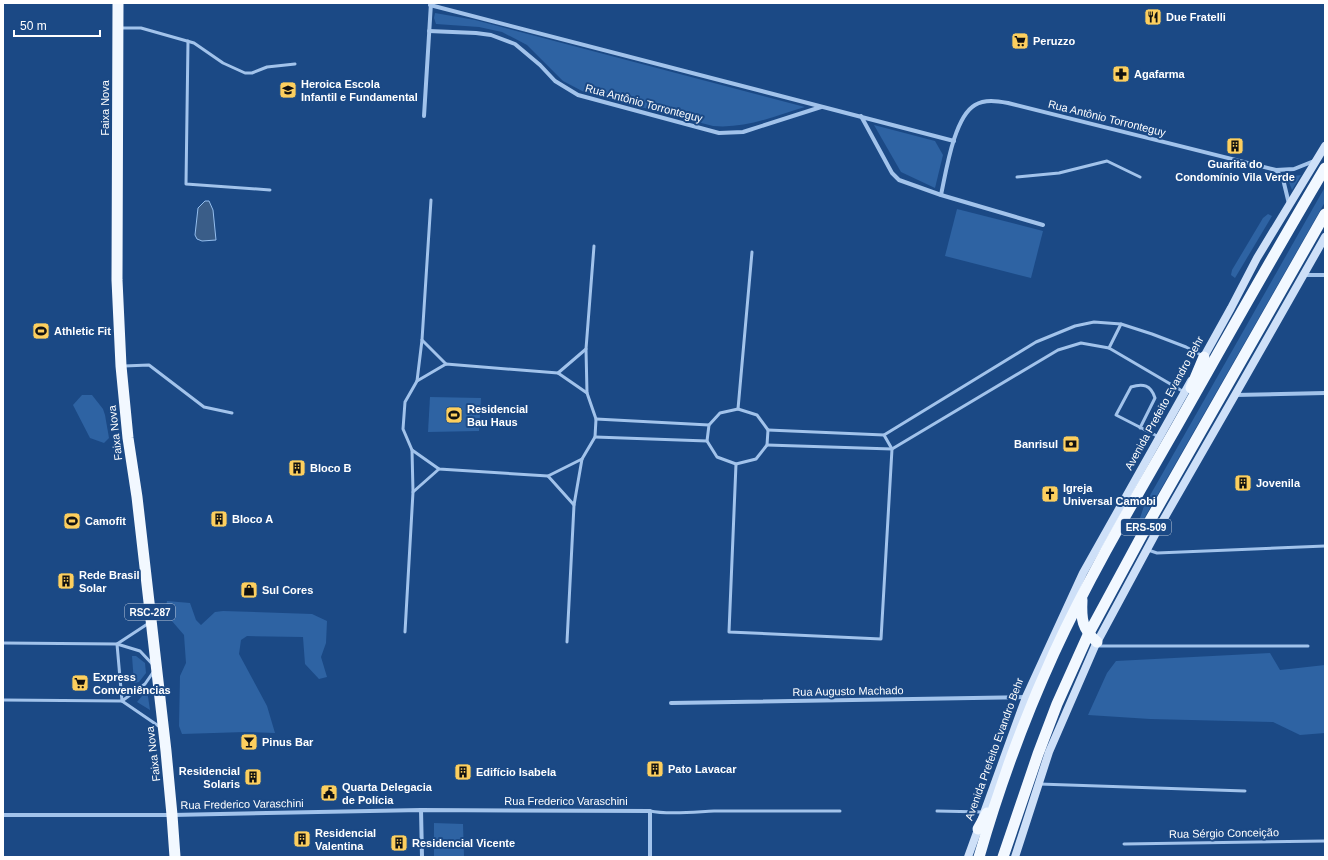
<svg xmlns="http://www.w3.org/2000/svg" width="1328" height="860" viewBox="0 0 1328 860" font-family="Arial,sans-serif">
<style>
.green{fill:#2e63a3}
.water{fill:#3a5d88;stroke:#94beee}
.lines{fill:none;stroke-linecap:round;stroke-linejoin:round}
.service{stroke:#a2c3eb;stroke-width:3}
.minor{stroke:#a2c3eb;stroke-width:4}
.secondary{stroke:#cee0f8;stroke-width:8}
.trunk{stroke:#f2f8ff;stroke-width:11}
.labels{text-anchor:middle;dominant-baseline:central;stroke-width:4;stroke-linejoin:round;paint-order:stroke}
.shield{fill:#1b4985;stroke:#bbc8da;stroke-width:1}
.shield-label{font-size:10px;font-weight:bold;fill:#fff}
.poi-label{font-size:11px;font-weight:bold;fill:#fff;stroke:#1b4985;text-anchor:start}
.street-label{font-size:11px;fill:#fff;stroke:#1b4985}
</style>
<rect width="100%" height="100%" fill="#1b4985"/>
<g class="green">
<path d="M435 13 475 20 805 107C775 116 745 129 713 126L584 92 563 81 527 45 502 32 479 27 436 24 434 18Z"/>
<polygon points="874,125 935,141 943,155 935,188 901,172"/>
<polygon points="1301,175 1292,190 1287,177"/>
<polygon points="1325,187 1325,202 1134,536 1144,506"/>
<polygon points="957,209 1043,231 1031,278 945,256"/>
<polygon points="1268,214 1272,216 1235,278 1231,275 1232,270 1263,218"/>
<polygon points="82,395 92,395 103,409 105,415 109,438 104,443 90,438 73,405"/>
<polygon points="430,397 481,398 479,431 428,432"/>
<polygon points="167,601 190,603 196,620 201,625 215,612 223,611 312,614 327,621 326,643 321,657 327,677 319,679 305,664 303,637 247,636 241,640 239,654 267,706 275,733 245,732 182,734 179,726 180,676 186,663 184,635 165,613"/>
<polygon points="1270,653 1280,670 1325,665 1325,733 1300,735 1273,722 1150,719 1088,715 1107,673 1116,661"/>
<polygon points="132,656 136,656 145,663 146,673 139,682 134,683"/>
<polygon points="147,690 150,710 137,702"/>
<polygon points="434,823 463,824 464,857 434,857"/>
</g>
<polygon class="water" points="205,201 209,201 213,210 216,240 202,241 197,239 195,235 198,208"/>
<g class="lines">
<g class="service">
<polyline points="120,28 141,28 194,43 223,63 245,73 252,73 267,67 295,64"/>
<polyline points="188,41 186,184 270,190"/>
<polyline points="1017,177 1059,173 1107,161 1140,177"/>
<polyline points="422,340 446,364"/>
<polyline points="1109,348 1121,324"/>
<polyline points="124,366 149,365 204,407 232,413"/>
<polyline points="558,373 586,349"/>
<polyline points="417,381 422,340 431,200"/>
<polygon points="738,409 757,415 768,430 767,445 756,459 736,464 717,457 707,441 709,425 720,413"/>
<polyline points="738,409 752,252"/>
<polyline points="596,419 709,425"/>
<path d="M1140 428 1155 398C1151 385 1143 383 1131 387L1116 415 1159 437"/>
<polyline points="768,430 884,435 1036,342 1075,326 1094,322 1121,324 1152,334 1186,347 1203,356"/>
<polyline points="595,437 707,441"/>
<polyline points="767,445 892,449 1058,350 1081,343 1109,348 1184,392"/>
<polyline points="582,459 548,476 439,469 412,450 403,429 405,402 417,381 446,364 558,373 587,393"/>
<polyline points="736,464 729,632 881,639 892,449 884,435"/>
<polyline points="548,476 574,505"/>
<polyline points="413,492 439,469"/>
<polyline points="1148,550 1157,553 1325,546"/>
<polyline points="405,632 413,492 412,450"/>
<polyline points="567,642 574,505 582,459 595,437 596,419 587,393 586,349 594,246"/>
<polyline points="3,643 117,644 149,623"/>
<polygon points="117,644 140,651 156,668 145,684 122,701"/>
<polyline points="1097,646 1308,646"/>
<polyline points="3,700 122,701 160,727"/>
<polyline points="1039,784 1245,791"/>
<path d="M650 811C668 815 694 812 714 811 756 811 798 811 840 811"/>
<polyline points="937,811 983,812"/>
<polyline points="1124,844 1325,841"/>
</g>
<g class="minor">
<polyline points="430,5 954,141"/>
<polyline points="429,31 476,33 491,35 515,44 540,65 555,81 578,95 719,133 743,132 821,107"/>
<polyline points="424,116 431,3"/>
<polyline points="861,116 892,173 899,180 941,195 1043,225"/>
<polyline points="1276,170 1283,179 1289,204"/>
<path d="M941 195C946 172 954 117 975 105 985 99 997 101 1008 103L1276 170 1294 169 1314 161"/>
<polyline points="1304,275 1325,275"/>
<polyline points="1235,395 1325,393"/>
<polyline points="671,703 1026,697"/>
<polyline points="421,810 422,857"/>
<polyline points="3,815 172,815 421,810 650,811 650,857"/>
</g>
<g class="secondary">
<polyline points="1201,362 1231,308 1257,258 1325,146"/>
<polyline points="968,857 1026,697 1083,573 1191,381"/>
<polyline points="1015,857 1049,752 1095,646 1158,529 1235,395 1325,237"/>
</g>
<g class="trunk">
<polyline points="118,3 117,280 121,366 128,438 137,497 166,751 172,815 175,857"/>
<polyline points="1191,388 1204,357"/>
<path d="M1082 600C1081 619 1082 629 1097 642"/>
<polyline points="978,829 987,813"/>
<path d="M979 857C999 787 1024 719 1054 653 1089 577 1132 504 1174 431 1224 343 1273 255 1325 168"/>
<polyline points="1003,857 1038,754 1057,704 1088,635 1148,524 1325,214"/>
</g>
</g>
<defs>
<g id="restaurant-square" transform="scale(0.9)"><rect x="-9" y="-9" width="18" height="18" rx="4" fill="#fdcf5e" stroke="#1b4985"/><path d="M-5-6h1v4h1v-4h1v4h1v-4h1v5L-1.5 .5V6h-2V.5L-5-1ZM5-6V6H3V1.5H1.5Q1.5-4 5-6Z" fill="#111"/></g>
<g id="supermarket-square" transform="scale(0.9)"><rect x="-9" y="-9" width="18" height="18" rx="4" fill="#fdcf5e" stroke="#1b4985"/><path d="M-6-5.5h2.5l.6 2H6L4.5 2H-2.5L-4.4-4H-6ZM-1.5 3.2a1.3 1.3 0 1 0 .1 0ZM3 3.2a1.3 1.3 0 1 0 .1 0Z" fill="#111"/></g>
<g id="pharmacy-square" transform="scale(0.9)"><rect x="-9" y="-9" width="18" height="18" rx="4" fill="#fdcf5e" stroke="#1b4985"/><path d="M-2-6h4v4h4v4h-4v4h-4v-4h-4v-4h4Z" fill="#111"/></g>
<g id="school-square" transform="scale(0.9)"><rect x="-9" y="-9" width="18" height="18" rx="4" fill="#fdcf5e" stroke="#1b4985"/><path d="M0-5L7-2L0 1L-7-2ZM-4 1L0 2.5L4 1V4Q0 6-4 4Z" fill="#111"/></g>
<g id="building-square" transform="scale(0.9)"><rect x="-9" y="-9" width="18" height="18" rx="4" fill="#fdcf5e" stroke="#1b4985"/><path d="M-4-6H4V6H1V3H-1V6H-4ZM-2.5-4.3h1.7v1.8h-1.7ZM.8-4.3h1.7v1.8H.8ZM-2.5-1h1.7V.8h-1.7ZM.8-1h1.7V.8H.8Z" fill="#111"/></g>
<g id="stadium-square" transform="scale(0.9)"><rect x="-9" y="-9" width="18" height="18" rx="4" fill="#fdcf5e" stroke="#1b4985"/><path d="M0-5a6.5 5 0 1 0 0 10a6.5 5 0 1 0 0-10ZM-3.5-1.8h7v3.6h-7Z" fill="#111"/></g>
<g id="bank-square" transform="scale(0.9)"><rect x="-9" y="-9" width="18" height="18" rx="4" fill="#fdcf5e" stroke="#1b4985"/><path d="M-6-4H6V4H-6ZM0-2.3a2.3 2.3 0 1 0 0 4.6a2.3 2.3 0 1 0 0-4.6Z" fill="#111"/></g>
<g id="church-square" transform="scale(0.9)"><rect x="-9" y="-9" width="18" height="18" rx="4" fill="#fdcf5e" stroke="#1b4985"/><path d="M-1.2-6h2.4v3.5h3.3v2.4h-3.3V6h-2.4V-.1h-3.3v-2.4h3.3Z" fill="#111"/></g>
<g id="shop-square" transform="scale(0.9)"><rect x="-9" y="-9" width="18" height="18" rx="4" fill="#fdcf5e" stroke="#1b4985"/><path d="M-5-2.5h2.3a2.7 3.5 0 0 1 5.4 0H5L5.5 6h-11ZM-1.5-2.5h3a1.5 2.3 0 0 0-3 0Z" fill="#111"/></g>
<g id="bar-square" transform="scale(0.9)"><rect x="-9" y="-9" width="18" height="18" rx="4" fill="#fdcf5e" stroke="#1b4985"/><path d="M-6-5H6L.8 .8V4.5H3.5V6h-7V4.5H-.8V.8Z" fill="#111"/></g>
<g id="civic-square" transform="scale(0.9)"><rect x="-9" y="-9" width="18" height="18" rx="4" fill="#fdcf5e" stroke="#1b4985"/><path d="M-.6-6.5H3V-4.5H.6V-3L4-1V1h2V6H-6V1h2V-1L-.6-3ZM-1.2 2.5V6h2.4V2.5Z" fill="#111"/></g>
</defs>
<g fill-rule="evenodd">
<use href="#restaurant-square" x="1153" y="17"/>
<use href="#supermarket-square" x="1020" y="41"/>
<use href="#pharmacy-square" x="1121" y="74"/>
<use href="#school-square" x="288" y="90"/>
<use href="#building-square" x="1235" y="146"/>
<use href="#stadium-square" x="41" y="331"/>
<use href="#stadium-square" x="454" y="415"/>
<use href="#bank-square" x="1071" y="444"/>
<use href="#building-square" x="297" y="468"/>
<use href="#building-square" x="1243" y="483"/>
<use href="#church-square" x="1050" y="494"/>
<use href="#building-square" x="219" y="519"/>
<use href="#stadium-square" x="72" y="521"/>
<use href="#building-square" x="66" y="581"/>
<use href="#shop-square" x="249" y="590"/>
<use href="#supermarket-square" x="80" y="683"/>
<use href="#bar-square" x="249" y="742"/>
<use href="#building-square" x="655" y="769"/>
<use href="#building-square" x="463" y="772"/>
<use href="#building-square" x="253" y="777"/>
<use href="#civic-square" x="329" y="793"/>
<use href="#building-square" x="302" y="839"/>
<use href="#building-square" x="399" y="843"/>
</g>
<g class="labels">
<g class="shield">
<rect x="1121" y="519" width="50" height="16" rx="3"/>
<rect x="125" y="604" width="50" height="16" rx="3"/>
</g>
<g class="shield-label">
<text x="1146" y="527">ERS-509</text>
<text x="150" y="612">RSC-287</text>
</g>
<g class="poi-label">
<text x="1166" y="17">Due Fratelli</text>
<text x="1033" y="41">Peruzzo</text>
<text x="1134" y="74">Agafarma</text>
<text x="301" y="84">Heroica Escola<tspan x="301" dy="13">Infantil e Fundamental</tspan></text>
<text x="1235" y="164" text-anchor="middle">Guarita do<tspan x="1235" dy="13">Condomínio Vila Verde</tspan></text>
<text x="54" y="331">Athletic Fit</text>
<text x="467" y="409">Residencial<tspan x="467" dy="13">Bau Haus</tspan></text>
<text x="1058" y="444" text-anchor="end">Banrisul</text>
<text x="310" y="468">Bloco B</text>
<text x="1256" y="483">Jovenila</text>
<text x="1063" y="488">Igreja<tspan x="1063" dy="13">Universal Camobi</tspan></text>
<text x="232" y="519">Bloco A</text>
<text x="85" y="521">Camofit</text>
<text x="79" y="575">Rede Brasil<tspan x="79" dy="13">Solar</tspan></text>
<text x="262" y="590">Sul Cores</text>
<text x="93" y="677">Express<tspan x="93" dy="13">Conveniências</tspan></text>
<text x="262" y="742">Pinus Bar</text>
<text x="668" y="769">Pato Lavacar</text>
<text x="240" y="771" text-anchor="end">Residencial<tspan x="240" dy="13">Solaris</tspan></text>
<text x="476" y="772">Edifício Isabela</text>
<text x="342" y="787">Quarta Delegacia<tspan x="342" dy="13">de Polícia</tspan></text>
<text x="315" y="833">Residencial<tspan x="315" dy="13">Valentina</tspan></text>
<text x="412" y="843">Residencial Vicente</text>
</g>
<g class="street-label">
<text transform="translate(644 103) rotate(15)">Rua Antônio Torronteguy</text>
<text transform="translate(105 108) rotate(-90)">Faixa Nova</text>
<text transform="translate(1107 118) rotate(14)">Rua Antônio Torronteguy</text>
<text transform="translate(1164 403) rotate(-61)">Avenida Prefeito Evandro Behr</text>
<text transform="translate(115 433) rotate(-97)">Faixa Nova</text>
<text transform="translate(848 691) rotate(-1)">Rua Augusto Machado</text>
<text transform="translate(994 749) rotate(-70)">Avenida Prefeito Evandro Behr</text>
<text transform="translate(153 754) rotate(-97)">Faixa Nova</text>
<text x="566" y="801">Rua Frederico Varaschini</text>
<text transform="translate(242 804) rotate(-1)">Rua Frederico Varaschini</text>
<text transform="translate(1224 833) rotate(-1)">Rua Sérgio Conceição</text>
</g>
</g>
<rect width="1328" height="860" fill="none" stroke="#ffffff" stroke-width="8"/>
<path d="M14 30v6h86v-6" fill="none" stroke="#ffffff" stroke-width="2"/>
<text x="20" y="30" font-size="12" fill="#ffffff" stroke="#1b4985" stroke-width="3" paint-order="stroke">50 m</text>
</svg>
